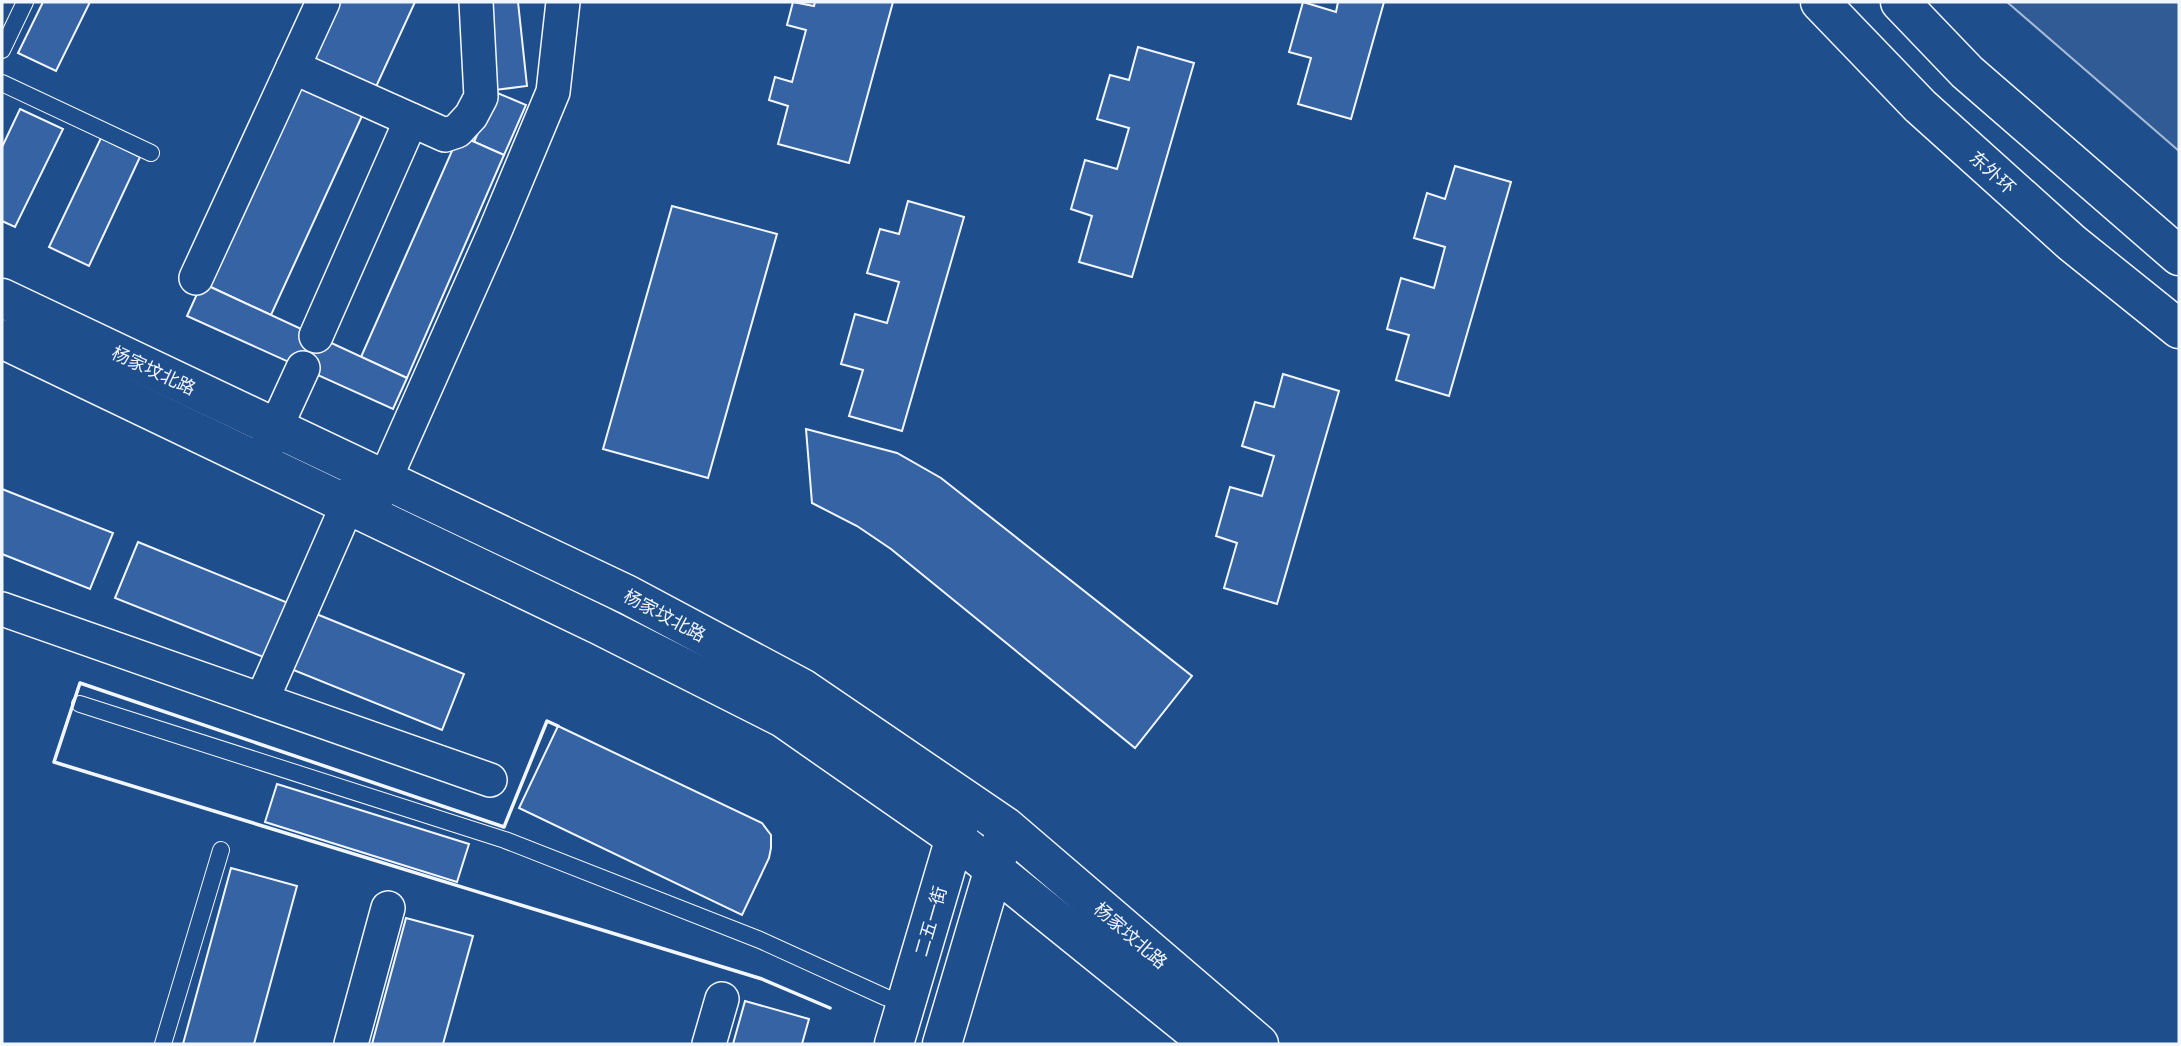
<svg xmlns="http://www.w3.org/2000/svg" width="2181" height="1046" viewBox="0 0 2181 1046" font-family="Barlow,'Noto Sans SC',sans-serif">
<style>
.built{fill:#305b95;stroke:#a8bbd7;stroke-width:2}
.building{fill:#3563a3;stroke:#f2f6ff;stroke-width:2}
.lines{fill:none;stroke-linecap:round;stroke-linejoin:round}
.service-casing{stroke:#f2f6ff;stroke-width:18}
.minor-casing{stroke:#f2f6ff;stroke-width:36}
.tertiary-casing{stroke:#f2f6ff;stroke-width:41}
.secondary-casing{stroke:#f2f6ff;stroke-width:41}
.trunk-casing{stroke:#f2f6ff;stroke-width:41}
.service{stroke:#1f4e8c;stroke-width:16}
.minor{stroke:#1f4e8c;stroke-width:33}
.tertiary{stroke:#1f4e8c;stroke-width:38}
.secondary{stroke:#1f4e8c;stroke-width:38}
.trunk{stroke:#1f4e8c;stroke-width:38}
.wall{stroke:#f2f6ff;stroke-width:3.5}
.labels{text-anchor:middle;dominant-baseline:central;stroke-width:5;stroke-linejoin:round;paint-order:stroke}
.street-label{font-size:18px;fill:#f2f6ff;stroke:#1f4e8c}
</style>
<rect width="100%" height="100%" fill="#1f4e8c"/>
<polygon class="built" points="2007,2 2179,2 2179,151"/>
<g class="building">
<polygon points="43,2 90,2 56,71 18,53"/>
<polygon points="332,2 415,2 375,89 306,58"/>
<polygon points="485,2 518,2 527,86 495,90"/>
<polygon points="793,2 814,6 815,2 893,2 849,163 778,144 788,106 769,100 775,77 792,82 806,30 787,25"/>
<polygon points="1303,2 1336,12 1338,2 1384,2 1351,119 1298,104 1311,58 1289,52"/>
<polygon points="1138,47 1194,63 1132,277 1079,262 1092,216 1071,209 1085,160 1117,169 1129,128 1097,119 1110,75 1129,80"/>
<polygon points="293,84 362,116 271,315 202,283"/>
<polygon points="495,92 526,105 504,155 474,142"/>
<polygon points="20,109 63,129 15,227 2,221 2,147"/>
<polygon points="459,135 504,155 407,378 361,357"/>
<polygon points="101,138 140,157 89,266 49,247"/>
<polygon points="1455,166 1511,182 1449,396 1396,380 1409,335 1387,329 1401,278 1434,288 1445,247 1414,238 1427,193 1445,199"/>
<polygon points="908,201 964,217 902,431 849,416 863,370 841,364 855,314 887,323 899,282 867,273 880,229 899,234"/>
<polygon points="672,206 777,234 708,478 603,449"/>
<polygon points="202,283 407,378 393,409 187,316"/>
<polygon points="1283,374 1339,391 1277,604 1224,588 1237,543 1216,536 1230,487 1262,496 1274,456 1242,446 1255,402 1274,407"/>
<polygon points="806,429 897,453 941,478 1192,676 1135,748 891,549 857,526 812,503"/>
<polygon points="2,489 113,533 90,589 2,554"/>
<polygon points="138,542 293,605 271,660 115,598"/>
<polygon points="309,611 464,674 442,730 286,667"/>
<polygon points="558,726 762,823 771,835 771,848 769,858 742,915 519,808"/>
<polygon points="277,784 469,844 457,882 265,822"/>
<polygon points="231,868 297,886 254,1044 183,1044"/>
<polygon points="406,918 473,936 443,1044 372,1044"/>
<polygon points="745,1001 809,1019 802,1044 733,1044"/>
</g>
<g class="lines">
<g class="service-casing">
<g id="service">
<polyline points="2,50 25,2"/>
<polyline points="2,83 151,153"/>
<polyline points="80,704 505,840 760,940 885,997 906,1004"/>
<polyline points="163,1044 221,850"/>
</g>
</g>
<g class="minor-casing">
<g id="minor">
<polyline points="293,67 445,135 457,131 471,116 481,97 476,2"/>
<polyline points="196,278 323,2"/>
<polyline points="316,336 411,120"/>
<polyline points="265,451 303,368"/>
<polyline points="374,504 495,231 553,92 563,2"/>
<polyline points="2,609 490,780"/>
<polyline points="262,700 358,481"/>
<polyline points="351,1044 388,908"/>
<polyline points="709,1044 722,999"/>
</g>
</g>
<g class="tertiary-casing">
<g id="tertiary">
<polyline points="894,1044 964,807"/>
<polyline points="942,1044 1003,838"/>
</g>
</g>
<g class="secondary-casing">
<g id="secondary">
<polyline points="2,298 628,595 802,688 1006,827 1259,1044"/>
<polyline points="2,339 599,625 783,718 955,838 1210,1044"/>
</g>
</g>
<g class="trunk-casing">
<g id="trunk">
<polyline points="1820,2 1920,106 2072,243 2179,329"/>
<polyline points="1900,2 1967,72 2179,256"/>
</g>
</g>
<use href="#service" class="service"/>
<use href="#minor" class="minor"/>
<use href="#tertiary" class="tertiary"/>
<use href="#secondary" class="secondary"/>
<use href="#trunk" class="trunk"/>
<polyline class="wall" points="558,726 547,721 504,827 80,683 54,762 762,979 830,1008"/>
</g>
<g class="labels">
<g class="street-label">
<text transform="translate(1993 172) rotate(42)">东外环</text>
<text transform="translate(154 370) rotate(25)">杨家坟北路</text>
<text transform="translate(665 615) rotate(28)">杨家坟北路</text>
<text transform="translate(930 921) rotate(-74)">二五一街</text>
<text transform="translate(1131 935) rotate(41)">杨家坟北路</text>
</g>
</g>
<rect width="2181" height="1046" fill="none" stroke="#f2f6ff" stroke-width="7"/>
</svg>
